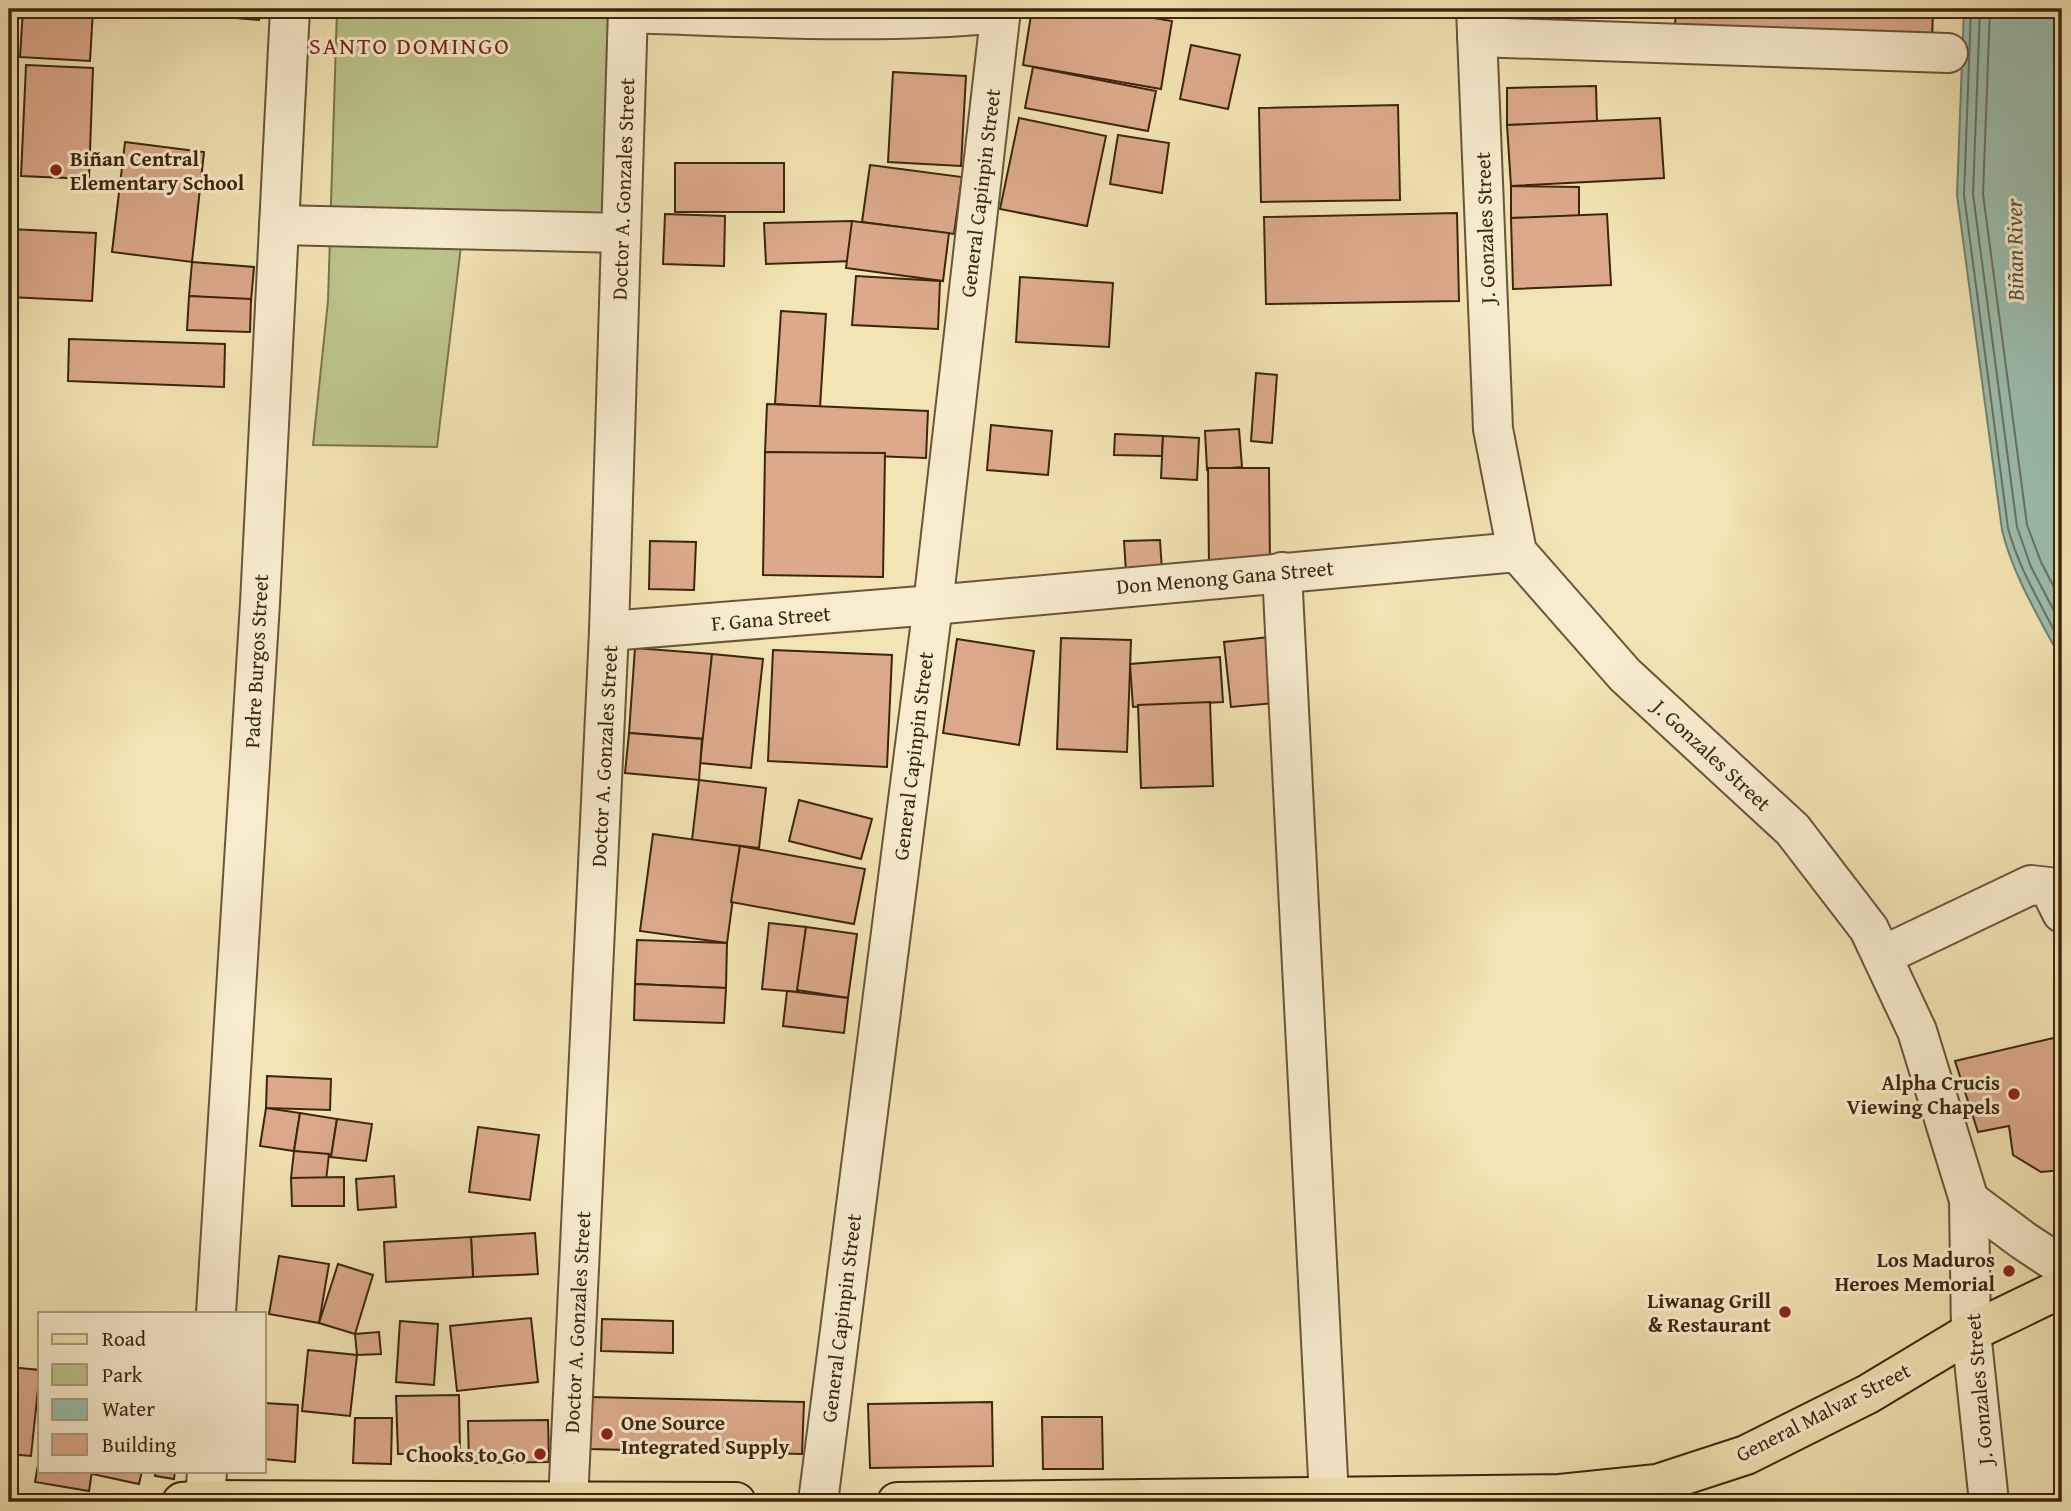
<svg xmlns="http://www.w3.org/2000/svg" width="2071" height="1511" viewBox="0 0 2071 1511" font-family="'Gentium Book Plus',serif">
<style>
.green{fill:#bcc48c;stroke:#7c744d;stroke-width:2}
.water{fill:#9bbeaf;stroke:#75816f;stroke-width:2}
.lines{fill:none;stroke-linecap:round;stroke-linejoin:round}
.shore{stroke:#6c725e;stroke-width:2}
.building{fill:#dcaa8b;stroke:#3c250e;stroke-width:2}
.minor-casing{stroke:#6a5538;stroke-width:42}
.major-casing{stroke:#3c250e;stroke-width:42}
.minor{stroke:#f7edce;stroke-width:38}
.major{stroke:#f2e4b4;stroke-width:38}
.poi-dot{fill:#8f2418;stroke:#f7edce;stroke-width:2.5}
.labels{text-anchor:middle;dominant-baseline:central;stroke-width:6;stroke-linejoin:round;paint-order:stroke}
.poi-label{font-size:21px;font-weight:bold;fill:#3c250e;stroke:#f7edce;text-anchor:end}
.street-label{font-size:21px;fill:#3c250e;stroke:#f7edce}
.water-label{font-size:23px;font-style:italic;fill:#58533e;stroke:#f7edce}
.quarter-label{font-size:24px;letter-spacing:2px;fill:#7a1f14;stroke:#f7edce}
</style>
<rect width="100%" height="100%" fill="#f2e4b4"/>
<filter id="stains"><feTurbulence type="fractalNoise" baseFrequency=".00286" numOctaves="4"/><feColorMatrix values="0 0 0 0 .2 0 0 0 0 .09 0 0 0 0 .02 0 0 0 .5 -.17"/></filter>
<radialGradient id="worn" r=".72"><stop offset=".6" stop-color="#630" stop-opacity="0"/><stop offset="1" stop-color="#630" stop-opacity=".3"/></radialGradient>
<polygon class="green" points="337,9 615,9 601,246 461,246 437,447 313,445 328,301"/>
<path class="water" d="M1964 9H2062V661C2040 619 2013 576 2002 530L1957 195Z"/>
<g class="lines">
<g class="shore">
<path d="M1971 9 1964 195 2008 528C2019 570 2043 607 2062 646"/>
<polyline points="1980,9 1973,194 2017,527 2031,567 2062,626"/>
<polyline points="1990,9 1983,194 2027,525 2041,562 2062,603"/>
</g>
</g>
<g class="building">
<polygon points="23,9 93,9 90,61 20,57"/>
<polygon points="130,9 260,9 259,20"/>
<polygon points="1032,9 1099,9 1172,21 1161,89 1023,65"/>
<polygon points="1676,9 1933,9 1932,41 1675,25"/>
<polygon points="1191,45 1240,55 1228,109 1180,99"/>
<polygon points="26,65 93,68 89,179 21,176"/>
<polygon points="1033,67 1156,91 1148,131 1025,108"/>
<polygon points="893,72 966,76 961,166 888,162"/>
<polygon points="1596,86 1597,123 1507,125 1507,88"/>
<polygon points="1398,105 1400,200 1261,202 1259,108"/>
<polygon points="1019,118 1106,136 1087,226 1000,209"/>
<polygon points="1660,118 1664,178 1511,186 1507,125"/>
<polygon points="1118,135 1169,143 1162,193 1110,184"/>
<polygon points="125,142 204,152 192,262 112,252"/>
<rect x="675" y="163" width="109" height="49"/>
<polygon points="870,165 962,177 954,234 862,222"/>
<polygon points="1511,186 1579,187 1579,219 1511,218"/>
<polygon points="1457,213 1459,301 1266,304 1264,217"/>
<polygon points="665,214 725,216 724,266 663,264"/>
<polygon points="1607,214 1611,285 1513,289 1511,218"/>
<polygon points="852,221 854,261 766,264 764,223"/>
<polygon points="852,221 949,233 943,281 846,268"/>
<polygon points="9,229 96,233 92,301 9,297"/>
<polygon points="192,262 254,267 251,301 189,296"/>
<polygon points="856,276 940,281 938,329 852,325"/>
<polygon points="1020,277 1113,283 1109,347 1016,342"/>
<polygon points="189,296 251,299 250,332 187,330"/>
<polygon points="781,311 826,314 820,407 775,404"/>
<polygon points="69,339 225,344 224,387 68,381"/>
<polygon points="1256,373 1277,375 1272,443 1251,441"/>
<polygon points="767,404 928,411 926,458 765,452"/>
<polygon points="991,425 1052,431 1048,475 987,470"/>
<polygon points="1239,429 1242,467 1207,470 1205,431"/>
<polygon points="1115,434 1163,436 1162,456 1114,455"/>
<polygon points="1163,436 1199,438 1197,480 1161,478"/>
<polygon points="765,452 885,453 883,577 763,575"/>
<polygon points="1208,468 1269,468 1270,567 1209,568"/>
<polygon points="1160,540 1162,571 1126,572 1124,541"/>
<polygon points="650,541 696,542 694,590 649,589"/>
<polygon points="1269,637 1275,703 1231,707 1224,642"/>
<polygon points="1061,638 1131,640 1127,752 1057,749"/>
<polygon points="957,639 1034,651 1019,745 943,733"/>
<polygon points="635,648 712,654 706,739 629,733"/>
<polygon points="773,650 892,655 887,767 768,761"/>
<polygon points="712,654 763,659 751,768 700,763"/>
<polygon points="1220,657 1223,702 1133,707 1130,664"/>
<polygon points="1210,702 1213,786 1141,788 1138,705"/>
<polygon points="629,733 702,739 699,780 625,773"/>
<polygon points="699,780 766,788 759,848 692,840"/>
<polygon points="799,800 872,819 861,859 789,841"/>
<polygon points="653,834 740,846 727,943 640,931"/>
<polygon points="740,846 865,869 854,924 731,902"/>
<polygon points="769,923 806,927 799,992 762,989"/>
<polygon points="806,927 857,934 848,998 797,990"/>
<polygon points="637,940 727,943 726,988 635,984"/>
<polygon points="635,984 726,988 724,1023 634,1020"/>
<polygon points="787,991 848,998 844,1033 783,1026"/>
<polygon points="2062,1036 2062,1170 2041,1172 2013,1155 2009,1126 1978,1132 1955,1061"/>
<polygon points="267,1076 331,1079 330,1110 266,1108"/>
<polygon points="266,1108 300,1113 294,1151 260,1146"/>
<polygon points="300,1113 337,1119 331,1157 294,1151"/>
<polygon points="337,1119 372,1124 366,1161 331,1157"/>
<polygon points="478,1127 539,1135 530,1200 469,1192"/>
<polygon points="294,1151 329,1154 326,1181 291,1178"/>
<polygon points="394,1176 396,1207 358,1210 356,1179"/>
<polygon points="344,1177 344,1206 292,1206 291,1178"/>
<polygon points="535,1233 538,1274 473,1277 471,1237"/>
<polygon points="471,1237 473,1277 386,1282 384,1242"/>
<polygon points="279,1256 329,1264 319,1323 269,1314"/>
<polygon points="338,1264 373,1275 355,1334 319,1323"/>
<polygon points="531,1318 538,1382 457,1391 450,1326"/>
<polygon points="602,1319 673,1321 673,1353 601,1351"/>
<polygon points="400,1321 438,1324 434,1385 396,1382"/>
<polygon points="379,1332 381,1354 357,1355 355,1334"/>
<polygon points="308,1350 357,1355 350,1416 302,1411"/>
<polygon points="9,1367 40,1370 31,1456 9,1454"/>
<polygon points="459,1395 460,1453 398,1454 396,1396"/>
<polygon points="590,1397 804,1402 802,1454 588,1449"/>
<polygon points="992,1402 993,1466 870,1468 868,1404"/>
<polygon points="264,1403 298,1405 295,1462 264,1459"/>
<polygon points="1042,1417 1102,1417 1103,1469 1043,1469"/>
<polygon points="355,1418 392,1418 391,1464 353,1463"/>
<polygon points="548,1420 549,1462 469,1463 468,1421"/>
<polygon points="40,1453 40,1471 92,1471 89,1491 35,1482"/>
<polygon points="92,1471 142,1471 139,1484 92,1474"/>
<polygon points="156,1471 175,1471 174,1479 155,1476"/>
</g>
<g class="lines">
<g class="minor-casing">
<g id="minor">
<polyline points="1476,9 1493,429 1517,552 1625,675 1793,830 1869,929 1917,1031 1969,1200 1971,1332 1989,1502"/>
<path d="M628 13C752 17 877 25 1000 13"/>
<polyline points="1477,37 1948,53"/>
<polyline points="279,225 621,233"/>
<polyline points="1282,572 1329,1498"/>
<polyline points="609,631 933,605 1517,552"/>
<polyline points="1882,956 2031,885 2049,887 2062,913"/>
<polyline points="1969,1200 2024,1241 2062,1266"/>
<polyline points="216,1313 260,603 290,9"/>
<polyline points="205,1502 207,1471"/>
<polyline points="568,1502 609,631 628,9"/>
<polyline points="818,1502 933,605 1001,9"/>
</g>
</g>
<g class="major-casing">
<g id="major">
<polyline points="182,1502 205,1500 736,1502"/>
<polyline points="897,1502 1560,1494 1657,1484 1746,1455 1868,1394 1971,1332 2062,1288"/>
</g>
</g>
<use href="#minor" class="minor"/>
<use href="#major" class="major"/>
</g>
<g class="poi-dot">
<circle cx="56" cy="170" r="7"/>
<circle cx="2014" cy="1094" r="7"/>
<circle cx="2009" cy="1271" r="7"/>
<circle cx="1785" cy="1312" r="7"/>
<circle cx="607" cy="1434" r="7"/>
<circle cx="540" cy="1454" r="7"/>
</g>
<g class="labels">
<g class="poi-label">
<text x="70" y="158" text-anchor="start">Biñan Central<tspan x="70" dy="24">Elementary School</tspan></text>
<text x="2000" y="1082">Alpha Crucis<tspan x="2000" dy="24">Viewing Chapels</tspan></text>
<text x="1995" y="1259">Los Maduros<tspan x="1995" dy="24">Heroes Memorial</tspan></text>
<text x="1771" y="1300">Liwanag Grill<tspan x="1771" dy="24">&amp; Restaurant</tspan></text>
<text x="621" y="1422" text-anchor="start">One Source<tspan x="621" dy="24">Integrated Supply</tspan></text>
<text x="526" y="1454">Chooks to Go</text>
</g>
<g class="street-label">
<text transform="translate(623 189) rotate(-88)">Doctor A. Gonzales Street</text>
<text transform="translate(980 193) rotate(-83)">General Capinpin Street</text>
<text transform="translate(1485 228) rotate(-92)">J. Gonzales Street</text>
<text transform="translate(1225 577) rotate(-5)">Don Menong Gana Street</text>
<text transform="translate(771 618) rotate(-5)">F. Gana Street</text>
<text transform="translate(256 661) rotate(-87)">Padre Burgos Street</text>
<text transform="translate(1712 755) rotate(43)">J. Gonzales Street</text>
<text transform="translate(604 756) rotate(-87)">Doctor A. Gonzales Street</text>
<text transform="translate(913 756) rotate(-83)">General Capinpin Street</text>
<text transform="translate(841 1318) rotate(-83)">General Capinpin Street</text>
<text transform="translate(577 1322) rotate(-87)">Doctor A. Gonzales Street</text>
<text transform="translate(1979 1389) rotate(-95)">J. Gonzales Street</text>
<text transform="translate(1823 1412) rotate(-27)">General Malvar Street</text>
</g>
<g class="water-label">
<text transform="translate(2014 250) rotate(-91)">Biñan River</text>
</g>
<g class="quarter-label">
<text x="410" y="45">SANTO DOMINGO</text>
</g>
</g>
<rect width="2071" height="1511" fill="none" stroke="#f2e4b4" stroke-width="35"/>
<rect x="10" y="10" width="2050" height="1490" fill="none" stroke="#3c250e" stroke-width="3.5"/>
<rect x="18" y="18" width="2036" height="1476" fill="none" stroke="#3c250e" stroke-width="2"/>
<rect x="38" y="1312" width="228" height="161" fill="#f7edce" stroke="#ac9d81" stroke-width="2"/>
<rect x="52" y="1334" width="35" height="10" fill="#f2e4b4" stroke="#ac9d81" stroke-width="2"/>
<text x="102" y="1346" font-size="21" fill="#3c250e">Road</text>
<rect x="52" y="1364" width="35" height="21" fill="#bcc48c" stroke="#ac9d81" stroke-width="2"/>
<text x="102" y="1382" font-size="21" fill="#3c250e">Park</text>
<rect x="52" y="1399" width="35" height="21" fill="#9bbeaf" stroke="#ac9d81" stroke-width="2"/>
<text x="102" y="1416" font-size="21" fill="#3c250e">Water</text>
<rect x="52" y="1434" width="35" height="21" fill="#dcaa8b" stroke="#ac9d81" stroke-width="2"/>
<text x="102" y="1452" font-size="21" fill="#3c250e">Building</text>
<rect width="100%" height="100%" filter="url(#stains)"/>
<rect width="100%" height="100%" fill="url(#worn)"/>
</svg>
